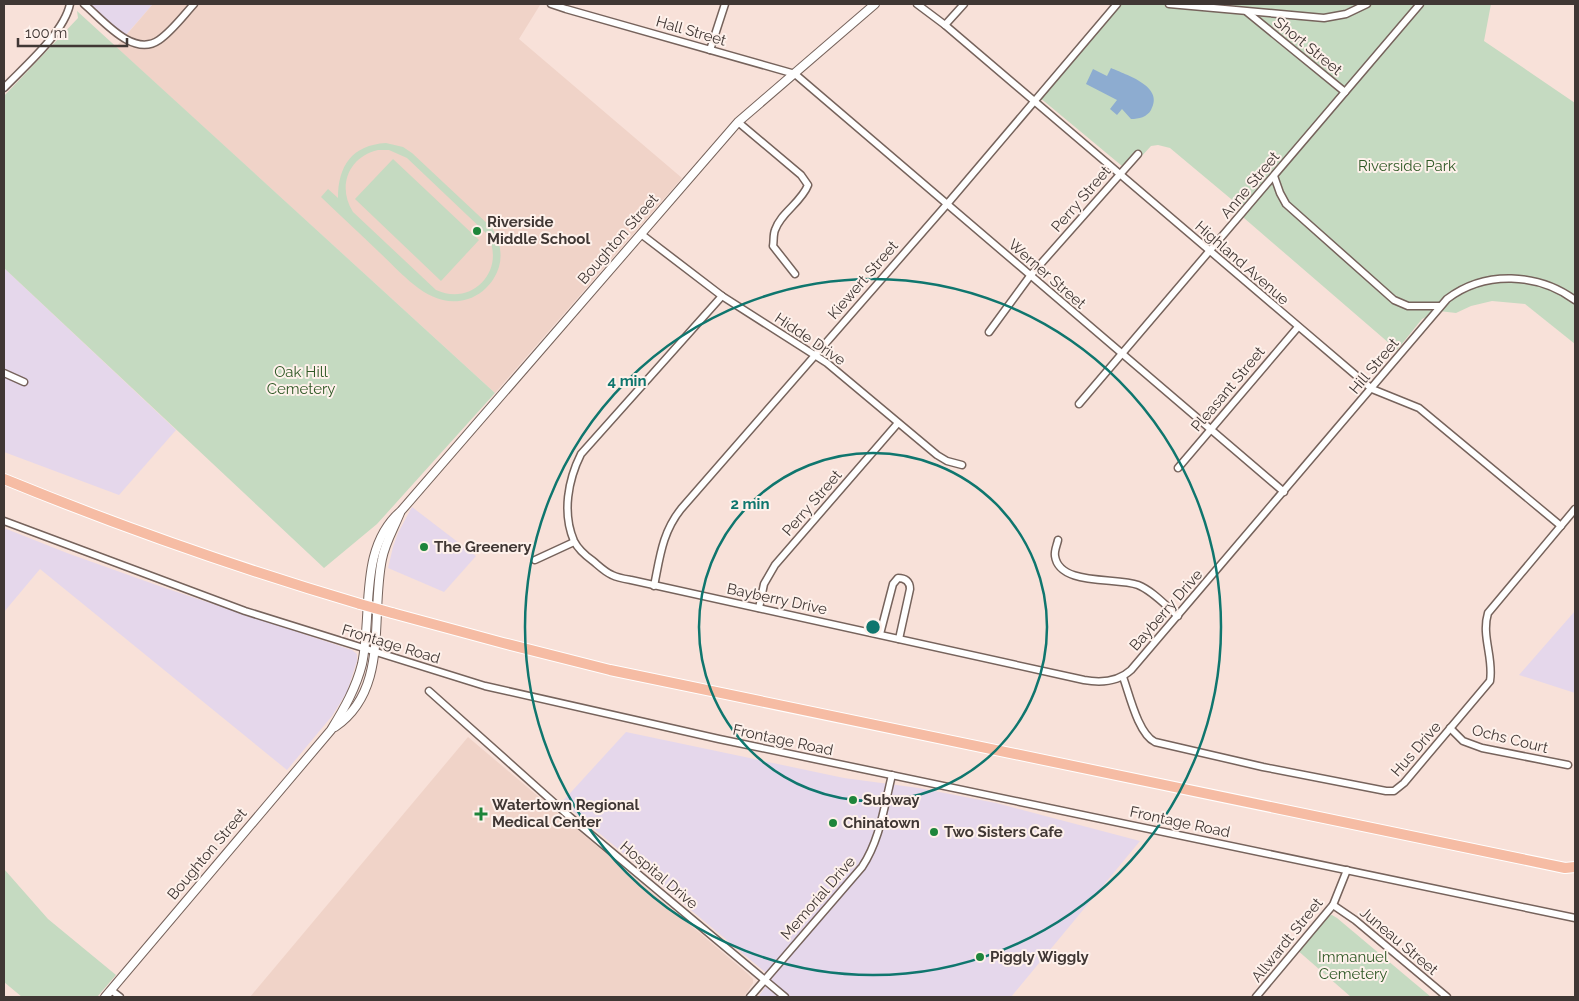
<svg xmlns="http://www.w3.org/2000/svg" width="1579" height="1001" viewBox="0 0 1579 1001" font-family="Raleway,sans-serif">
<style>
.commercial{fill:#e5d7eb}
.built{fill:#f0d3c8}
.green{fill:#c5dac1;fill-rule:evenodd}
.water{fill:#8dacd0}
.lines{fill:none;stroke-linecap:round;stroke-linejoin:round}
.minor-casing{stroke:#76635c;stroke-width:9}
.tertiary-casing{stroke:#76635c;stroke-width:10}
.trunk-casing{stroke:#fff;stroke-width:12}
.minor{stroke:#fff;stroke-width:6}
.tertiary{stroke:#fff;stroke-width:8}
.trunk{stroke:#f6bca4;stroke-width:10}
.trunk-bridge-casing{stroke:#fff;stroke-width:12;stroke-linecap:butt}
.trunk-bridge{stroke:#f6bca4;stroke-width:10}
.ring{fill:none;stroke:#0f766e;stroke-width:2.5}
.poi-dot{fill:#1e853a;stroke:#fef1eb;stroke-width:2}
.labels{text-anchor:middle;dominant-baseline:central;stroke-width:4;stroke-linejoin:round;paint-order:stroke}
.street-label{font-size:15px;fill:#403734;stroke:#fef1eb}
.park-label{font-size:15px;fill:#2f5825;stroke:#fef1eb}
.poi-label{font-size:15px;font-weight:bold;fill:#403734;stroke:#fef1eb;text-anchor:start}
.centre{fill:#0f766e;stroke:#fef1eb;stroke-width:2.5}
.ring-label{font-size:15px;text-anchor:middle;font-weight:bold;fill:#0f766e;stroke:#fef1eb;stroke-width:4;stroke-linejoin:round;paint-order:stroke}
</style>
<rect width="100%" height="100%" fill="#f8e1d9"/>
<g class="commercial">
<polygon points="90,4 153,4 125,36"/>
<polygon points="4,268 176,430 119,495 4,452"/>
<polygon points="412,507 476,556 444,592 388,568 393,547 398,533"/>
<polygon points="4,528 67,553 162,587 352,650 357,654 357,661 347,692 332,716 287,770 40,569 4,612"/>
<polygon points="1575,611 1575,693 1519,675"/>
<polygon points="626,732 844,778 919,788 996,803 1140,841 1011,997 758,997 772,978 562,802"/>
</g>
<g class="built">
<polygon points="153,4 537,4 540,5 519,39 682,178 495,393 116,47"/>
<polygon points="468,737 747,973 753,979 753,983 744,997 250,997"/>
</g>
<g class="green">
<polygon points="1116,4 1491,4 1484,41 1575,103 1575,344 1525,304 1492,301 1471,306 1456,313 1439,311 1422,319 1397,350 1244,218 1237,204 1170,148 1158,145 1151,146 1128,171 1039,97"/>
<polygon points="77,11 495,393 377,524 324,568 4,268 4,96 78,18"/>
<path d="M386 143 403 147 412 153 492 228C502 244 504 262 494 278 488 288 478 296 468 299 431 311 403 274 379 252 360 234 340 215 321 197L328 189 338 198C338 166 352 145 386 143ZM378 150H389L407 158 487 234C507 269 473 307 436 290L353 212C337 187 348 157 378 150Z"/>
<polygon points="393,159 479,240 441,281 355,199"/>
<polygon points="4,869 48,919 116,975 97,997 22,997 4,982"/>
<polygon points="1332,915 1337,918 1431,997 1351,997 1296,949 1324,917"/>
</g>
<path class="water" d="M1111 68C1126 75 1165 86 1151 110 1147 117 1139 119 1131 119L1122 109 1117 115 1110 109 1117 100 1086 84 1093 69 1107 76Z"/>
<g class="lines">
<g class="minor-casing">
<g id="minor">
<path d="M84 4C103 20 133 58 159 40 172 31 183 16 194 4"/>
<polyline points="551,4 566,9 795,74 1284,492"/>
<polyline points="917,4 945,25 1372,389 1419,408 1561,526"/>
<polyline points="1169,4 1324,18 1346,14 1367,4"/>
<polyline points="1247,12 1345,92"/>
<polyline points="945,25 964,4"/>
<polyline points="710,50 725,4"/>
<path d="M4 88C24 67 64 33 70 4"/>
<path d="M738 122 801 175 808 185C801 203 781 212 775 230 773 235 774 241 773 246L795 274"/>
<polyline points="1274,176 1280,193 1286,204 1394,300 1408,306 1440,306"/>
<polyline points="641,234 722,296 827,363 937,455 947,461 962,465"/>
<path d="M722 296 581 454C568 480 562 513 574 541 578 549 586 556 593 561 599 566 605 572 612 575 618 578 625 579 631 580L1084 680C1101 683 1118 682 1131 670L1447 299C1485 270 1538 273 1575 300"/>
<polyline points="989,332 1030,276 1138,154"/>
<polyline points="4,373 24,382"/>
<polyline points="1079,404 1420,4"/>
<polyline points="1178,468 1298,327"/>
<polyline points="4,521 245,611 485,686 719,739 1575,918"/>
<path d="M1058 540C1057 545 1054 551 1055 556 1059 586 1116 577 1138 585 1153 591 1166 606 1178 616"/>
<polyline points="535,560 574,542"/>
<path d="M654 586C660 557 662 533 681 509L948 203 1117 4"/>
<polyline points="759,608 764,584 775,565 898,423"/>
<path d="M880 634 893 584 898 578C905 578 910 581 910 589L899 639"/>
<path d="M1123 677C1129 693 1138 734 1155 742L1263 767 1386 791H1394L1404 783 1490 681C1494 658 1481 636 1488 613L1575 509"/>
<polyline points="429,691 570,817 785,997"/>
<polyline points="1450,728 1463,741 1482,748 1568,765"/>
<polyline points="1333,905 1355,920 1447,997"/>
<polyline points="111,990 120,997"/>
<path d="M750 997 862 867C880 840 884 807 892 775"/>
<polyline points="1256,997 1333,905 1347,870"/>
</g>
</g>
<g class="tertiary-casing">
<g id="tertiary">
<path d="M335 727C390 689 370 616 382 559 385 543 394 528 400 513"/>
<path d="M105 997 331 730C344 709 356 688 362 664 373 613 358 548 401 511L738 122 875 4"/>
</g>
</g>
<g class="trunk-casing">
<g id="trunk">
<path d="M4 479C121 527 238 568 360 604"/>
<polyline points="392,613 503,643 610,670 1565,868 1575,867"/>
</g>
</g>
<use href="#minor" class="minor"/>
<use href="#tertiary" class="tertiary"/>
<use href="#trunk" class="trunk"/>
<g class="trunk-bridge-casing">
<polyline id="trunk-bridge" points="360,604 392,613"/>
</g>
<use href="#trunk-bridge" class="trunk-bridge"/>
</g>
<g class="ring">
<circle cx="873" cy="627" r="174"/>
<circle cx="873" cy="627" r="348"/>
</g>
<g class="poi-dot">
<circle cx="477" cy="231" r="5"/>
<circle cx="424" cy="547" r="5"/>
<circle cx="853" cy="800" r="5"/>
<path d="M478.5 806.5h5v5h5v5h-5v5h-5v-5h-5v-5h5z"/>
<circle cx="833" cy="823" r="5"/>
<circle cx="934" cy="832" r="5"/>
<circle cx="980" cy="957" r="5"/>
</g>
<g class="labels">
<g class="street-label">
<text transform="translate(691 31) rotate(16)">Hall Street</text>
<text transform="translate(1308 46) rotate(39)">Short Street</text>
<text transform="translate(1250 185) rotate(-50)">Anne Street</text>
<text transform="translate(1081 199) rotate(-49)">Perry Street</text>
<text transform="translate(618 239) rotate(-49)">Boughton Street</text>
<text transform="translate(1242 263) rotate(41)">Highland Avenue</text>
<text transform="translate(1047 274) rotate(41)">Werner Street</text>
<text transform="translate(863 280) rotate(-49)">Kiewert Street</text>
<text transform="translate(810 339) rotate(34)">Hidde Drive</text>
<text transform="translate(1374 366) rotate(-50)">Hill Street</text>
<text transform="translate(1228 389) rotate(-50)">Pleasant Street</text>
<text transform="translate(812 503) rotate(-49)">Perry Street</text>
<text transform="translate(777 599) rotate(12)">Bayberry Drive</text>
<text transform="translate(1166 610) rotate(-49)">Bayberry Drive</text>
<text transform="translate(391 644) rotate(17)">Frontage Road</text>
<text transform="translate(1510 739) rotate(14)">Ochs Court</text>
<text transform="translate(783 740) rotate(12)">Frontage Road</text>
<text transform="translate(1416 749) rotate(-49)">Hus Drive</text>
<text transform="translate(1180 822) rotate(12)">Frontage Road</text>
<text transform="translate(207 854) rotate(-50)">Boughton Street</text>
<text transform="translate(659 875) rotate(40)">Hospital Drive</text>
<text transform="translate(818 898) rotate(-49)">Memorial Drive</text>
<text transform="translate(1287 940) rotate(-51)">Allwardt Street</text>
<text transform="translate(1399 941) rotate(40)">Juneau Street</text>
</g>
<g class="park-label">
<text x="1407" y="166">Riverside Park</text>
<text x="301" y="372">Oak Hill<tspan x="301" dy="17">Cemetery</tspan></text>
<text x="1353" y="957">Immanuel<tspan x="1353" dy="17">Cemetery</tspan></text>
</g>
<g class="poi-label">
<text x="487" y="222">Riverside<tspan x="487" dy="17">Middle School</tspan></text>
<text x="434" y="547">The Greenery</text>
<text x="863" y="800">Subway</text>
<text x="492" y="805">Watertown Regional<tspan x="492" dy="17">Medical Center</tspan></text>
<text x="843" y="823">Chinatown</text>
<text x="944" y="832">Two Sisters Cafe</text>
<text x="990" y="957">Piggly Wiggly</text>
</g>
</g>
<circle cx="873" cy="627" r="8" class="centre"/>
<g class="ring-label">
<text x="627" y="386">4 min</text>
<text x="750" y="509">2 min</text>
</g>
<rect width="1579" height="1001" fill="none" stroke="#403734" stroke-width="10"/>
<path d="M18 38v8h109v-8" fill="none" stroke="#403734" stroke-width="2.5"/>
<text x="25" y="38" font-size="15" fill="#403734" stroke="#fef1eb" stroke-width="4" paint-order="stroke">100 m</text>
</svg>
